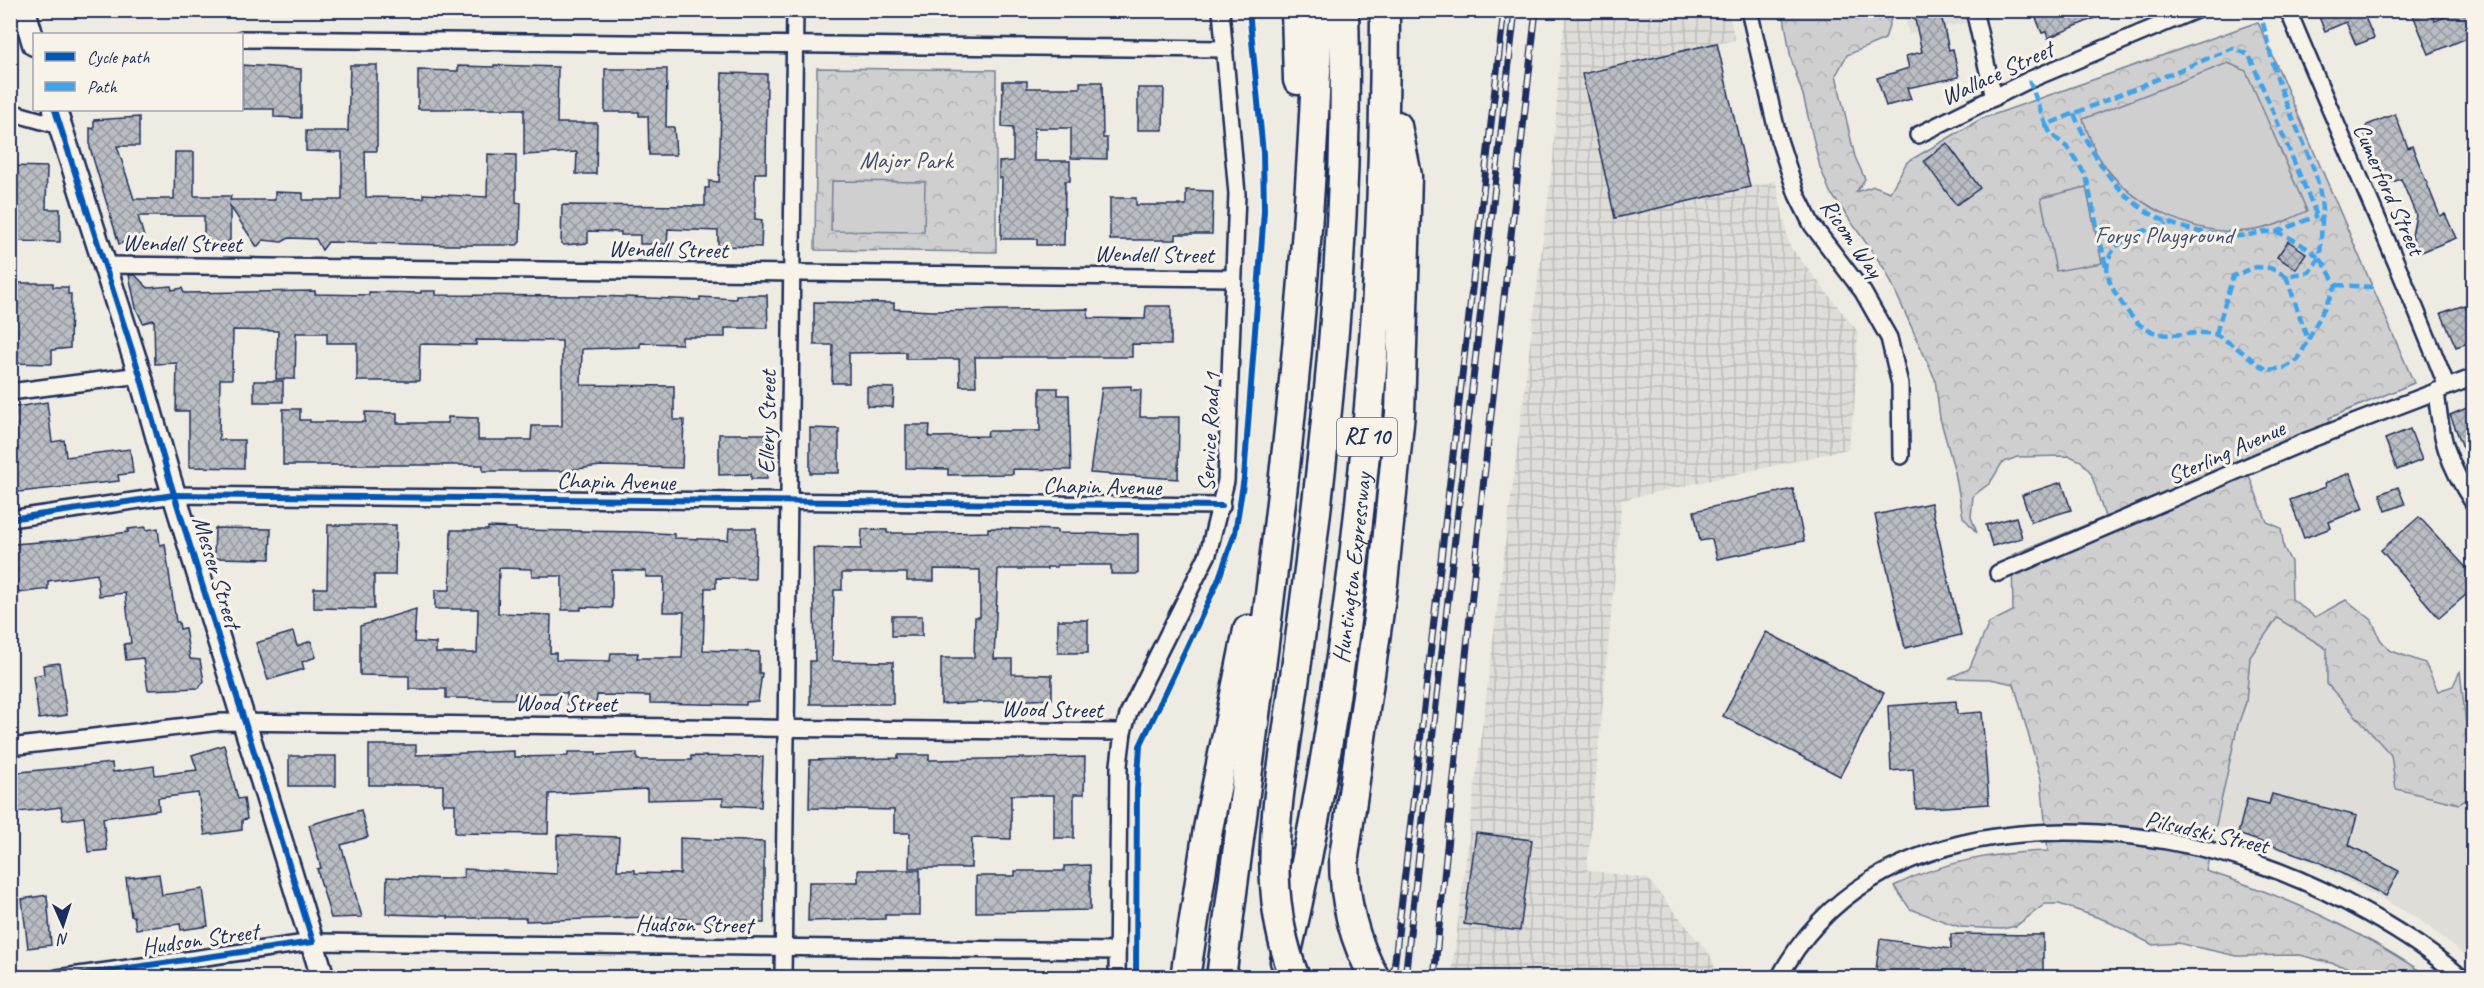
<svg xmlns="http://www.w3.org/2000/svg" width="2484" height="988" viewBox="0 0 2484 988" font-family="Caveat,sans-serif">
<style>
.built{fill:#deddd8}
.industrial{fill:url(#industrial-grid)}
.forest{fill:url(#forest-crowns);stroke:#757f96;stroke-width:1.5}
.pitch{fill:#cfcfcf;stroke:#757f96;stroke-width:1.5}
.building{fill:url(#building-cross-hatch);stroke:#1b2f5e;stroke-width:1.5;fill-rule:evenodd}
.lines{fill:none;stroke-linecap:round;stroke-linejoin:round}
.street-casing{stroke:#1b2f5e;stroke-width:20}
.secondary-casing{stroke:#1b2f5e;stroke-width:27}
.highway-casing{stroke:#1b2f5e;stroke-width:33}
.street{stroke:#f7f3e8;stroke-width:15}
.secondary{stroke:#f7f3e8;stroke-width:22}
.highway{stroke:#f7f3e8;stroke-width:28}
.rail-casing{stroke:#1b2f5e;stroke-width:7}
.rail{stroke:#f7f3e8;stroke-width:4.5;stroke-dasharray:14;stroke-linecap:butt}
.highway-bridge-casing{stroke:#1b2f5e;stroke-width:33;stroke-linecap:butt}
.highway-bridge{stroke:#f7f3e8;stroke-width:28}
.quiet{stroke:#3da3ed;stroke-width:4.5;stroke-dasharray:9 4.5;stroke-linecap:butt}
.cycleway-casing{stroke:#f7f3e8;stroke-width:10}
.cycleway{stroke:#0057b8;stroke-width:6}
.labels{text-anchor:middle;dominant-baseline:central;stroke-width:6;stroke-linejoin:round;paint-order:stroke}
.shield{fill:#f7f3e8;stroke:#5d6a87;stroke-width:1.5}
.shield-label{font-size:22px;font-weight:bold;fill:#1b2f5e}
.street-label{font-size:24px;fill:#1b2f5e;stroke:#f7f3e8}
.park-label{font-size:24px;fill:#3f4f75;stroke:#f7f3e8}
</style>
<defs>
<pattern id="industrial-grid" width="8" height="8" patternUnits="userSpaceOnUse" patternTransform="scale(1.5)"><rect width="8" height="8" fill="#deddd8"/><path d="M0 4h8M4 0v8" fill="none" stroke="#bebebc"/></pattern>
<pattern id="forest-crowns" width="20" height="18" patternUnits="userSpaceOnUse" patternTransform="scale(1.5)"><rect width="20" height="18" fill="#cfcfcf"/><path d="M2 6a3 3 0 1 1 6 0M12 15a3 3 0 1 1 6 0" fill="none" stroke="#b1b2b4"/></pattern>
<pattern id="building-cross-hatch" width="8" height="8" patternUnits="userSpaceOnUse" patternTransform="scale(1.5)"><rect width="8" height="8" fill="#babdc2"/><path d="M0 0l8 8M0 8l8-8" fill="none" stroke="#969aa1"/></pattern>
</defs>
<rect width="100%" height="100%" fill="#eeebe2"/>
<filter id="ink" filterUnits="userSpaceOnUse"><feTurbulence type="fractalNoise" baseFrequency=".0167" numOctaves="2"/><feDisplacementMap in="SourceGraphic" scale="12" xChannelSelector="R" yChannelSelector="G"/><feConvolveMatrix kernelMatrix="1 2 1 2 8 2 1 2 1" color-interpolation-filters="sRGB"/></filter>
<g filter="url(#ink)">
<g class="built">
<polygon points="1903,11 1974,11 1975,21 1909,34"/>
<polygon points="2277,618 2327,649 2327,684 2391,755 2397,789 2459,804 2473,796 2473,962 2419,919 2317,864 2215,826 2237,728 2246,702 2250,657"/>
</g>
<polygon class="industrial" points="1566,11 1728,11 1735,40 1717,44 1750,187 1776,181 1789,245 1858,332 1854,409 1848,449 1622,500 1587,870 1648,879 1710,955 1719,977 1451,978 1553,160 1559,67"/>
<g class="forest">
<path d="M1783 11H1893L1885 39 1847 55 1836 75 1855 157 1865 179 1856 192 1874 186 1890 192 1907 162 1981 119 2258 22 2414 383 2329 418 2333 430 2246 468 2267 522 2281 528 2284 548 2291 562 2292 599 2315 617 2346 600 2372 620 2380 639 2389 650 2425 663 2438 691 2453 686 2460 671 2471 768 2473 772V796L2459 804 2396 789 2391 755 2327 684V649L2277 618 2250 657 2246 702 2237 728 2206 871C2286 896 2360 930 2429 977H2363L2350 968 2300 955 2237 956 2178 943 2153 945 2105 920 2059 904H2045L2016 926 2002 929 1960 927 1910 909 1894 886C1943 861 1994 853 2048 851L2041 779 2014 684 1990 679 1949 678 1969 669 1989 623 2013 611 2012 555 2105 517 2091 473 2081 461 2070 456 2017 457 2002 463 1990 483 1973 496 1971 517 1977 533 1963 517 1955 472 1940 418 1935 379 1886 271 1830 192 1820 167 1803 95 1791 59Z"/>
<polygon points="817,68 996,70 996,252 815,250"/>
</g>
<g class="pitch">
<path d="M2228 63 2246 71 2307 211C2288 220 2268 230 2246 231 2190 236 2125 202 2097 154 2091 143 2087 130 2083 119Z"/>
<polygon points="832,181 925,182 924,232 831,231"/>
<polygon points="2086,187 2102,263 2056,271 2041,198"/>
</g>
<g class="building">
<polygon points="1940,10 1949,50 1953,49 1959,77 1907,88 1911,99 1886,106 1877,78 1909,68 1906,56 1922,52 1914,15"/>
<polygon points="2033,10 2111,10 2111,11 2048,38 2046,32 2042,33"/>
<polygon points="2316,10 2373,10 2364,15 2374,38 2356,45 2346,22 2325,31"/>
<polygon points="2411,10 2431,10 2435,21 2461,10 2474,10 2474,35 2429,54"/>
<polygon points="1717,43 1750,187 1615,218 1582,74"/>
<polygon points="242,65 301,69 301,118 274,117 274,109 242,109"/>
<polygon points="350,65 377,65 377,151 365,151 366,197 423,198 423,194 487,197 488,154 516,155 516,202 521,203 520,242 517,245 447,245 328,242 322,250 316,239 289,238 282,242 263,240 257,247 230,206 230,241 225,243 204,243 204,216 138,216 144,237 119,244 90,148 90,128 94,129 94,120 139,117 139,146 117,146 134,199 174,199 175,152 194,152 194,196 231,196 230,200 275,200 275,192 303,193 303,200 342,200 342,152 306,151 306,131 348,131"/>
<polygon points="494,65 558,67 557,123 597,123 596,174 576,174 577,152 524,155 524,109 418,109 418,70 458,71 458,66 494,67"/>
<polygon points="605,69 667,69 666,127 674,127 676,155 649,155 648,116 639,116 639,112 605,112"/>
<polygon points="722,73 767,74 766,173 755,173 755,219 762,220 761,247 718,246 718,231 668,229 667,244 640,244 640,235 621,235 621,232 588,231 588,243 564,245 561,243 562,205 705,206 705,188 709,188 709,181 719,182"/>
<polygon points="1003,81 1027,81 1027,88 1080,88 1080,82 1102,82 1103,138 1107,138 1107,159 1071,158 1071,128 1034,128 1034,161 1070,161 1070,181 1065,181 1064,245 1037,245 1037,239 1001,239 1002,178 999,178 999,162 1013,161 1013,128 1002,127"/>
<polygon points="1138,88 1164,88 1163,130 1138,130"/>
<polygon points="2395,114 2408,148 2412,146 2440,216 2445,214 2456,238 2419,253 2412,236 2416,215 2401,179 2386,184 2364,132 2367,125"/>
<polygon points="1947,143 1980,188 1956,205 1924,161"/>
<polygon points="10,166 47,167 46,209 60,209 60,242 10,241"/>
<polygon points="1186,190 1213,191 1212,234 1176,234 1176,240 1110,240 1110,198 1136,198 1136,205 1186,205"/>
<polygon points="2288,241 2306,253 2296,269 2277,257"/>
<polygon points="129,275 135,275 148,288 171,286 172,290 182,288 184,293 315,291 315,294 369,295 369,292 421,293 421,291 436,291 436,295 598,296 700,300 700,297 736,299 736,295 767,295 768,328 725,328 725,337 682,337 682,344 640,343 640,347 582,349 581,385 674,386 674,420 684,420 682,468 601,466 560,471 483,471 483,465 283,465 283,409 300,409 300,420 310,420 310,422 365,422 365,412 397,413 397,423 448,423 448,417 478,418 478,440 531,440 532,426 562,426 562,341 476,340 476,345 420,344 419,381 357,381 357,343 327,343 327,333 296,333 295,379 276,379 278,331 233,330 232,379 220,379 219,440 244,440 244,468 189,467 189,411 176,411 177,363 155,364 154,320 143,323 136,308"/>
<polygon points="10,283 53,283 53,287 68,287 68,294 71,294 70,348 52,350 52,364 10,363"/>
<polygon points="814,302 894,303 894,309 932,311 1088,309 1088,318 1145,319 1146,306 1171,306 1171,345 1132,344 1132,357 975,357 976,386 960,386 959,359 906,359 906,352 849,353 849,383 832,383 833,345 814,345"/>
<polygon points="2465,305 2474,327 2474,341 2456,347 2441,313"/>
<rect x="254" y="381" width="29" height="21"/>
<polygon points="1131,386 1131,390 1141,390 1140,417 1179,417 1178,479 1090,473 1102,387"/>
<polygon points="867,387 894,388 893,407 867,406"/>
<polygon points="1040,388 1058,388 1058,395 1069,395 1071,470 1013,469 1013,474 948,475 948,469 906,468 906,425 930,425 929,437 987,436 988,431 1040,431"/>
<polygon points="47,402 52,442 64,440 66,457 130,449 133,473 118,475 119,481 10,493 10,408"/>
<polygon points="2474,405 2474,472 2473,472 2450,415"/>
<polygon points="810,428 839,429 839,473 810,473"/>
<polygon points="2410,429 2422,460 2397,470 2385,439"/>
<polygon points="719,434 766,434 767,479 751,479 751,474 719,475"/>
<polygon points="2350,473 2364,508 2329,522 2331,528 2304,538 2290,500 2326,487 2325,483"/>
<polygon points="2062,482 2071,510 2031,522 2022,495"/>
<polygon points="2398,487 2405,504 2386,511 2380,494"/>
<polygon points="1793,489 1804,541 1717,559 1712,539 1700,541 1694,511"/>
<polygon points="1931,503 1961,635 1905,648 1875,515"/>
<polygon points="2016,517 2022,538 1992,546 1986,525"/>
<polygon points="2419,517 2474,576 2474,588 2439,618 2381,550"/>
<polygon points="328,525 396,525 395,575 374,575 374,609 314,608 314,588 327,588"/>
<polygon points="146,527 146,530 158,528 160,545 165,544 176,622 179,622 180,629 185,628 190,659 200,660 204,681 199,688 148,690 143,658 126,660 124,644 131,643 125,593 99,596 97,574 48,581 48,589 19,593 13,563 16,561 14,544 78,539 128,532 128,529"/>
<path d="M488 527 516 528V530L638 532 674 534V538L728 540 729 528H756L755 579 716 578V588H705L703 650 759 652V673H762L758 701 746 702V705L650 703V696L597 695 596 704H567V693H515V699L446 698V689H409V676L360 675V626L416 609 414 642 436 643V653H477L478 609H435V590H450L451 530H488ZM499 568 532 569V576H562V610H581V607L612 608V570L646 571V577H664L663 612H684L682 658H637L638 653H611L610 661 556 660V653H550L551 615 498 613Z"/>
<polygon points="215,528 271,529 270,559 214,558"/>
<polygon points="988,528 1057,530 1057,533 1138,534 1138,574 1111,574 1111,565 1057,565 1057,567 1047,567 1047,569 998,569 994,659 1012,659 1012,674 1052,675 1052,699 941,704 941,658 974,658 975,617 980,617 980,570 934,569 934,581 907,581 907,573 842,573 842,590 834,590 832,661 893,662 893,704 810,704 810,661 815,661 813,548 861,549 862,529 887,530 887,533 948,533 988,532"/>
<rect x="892" y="616" width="30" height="20"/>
<rect x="1058" y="620" width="30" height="33"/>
<polygon points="293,632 297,646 311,641 316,657 302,662 304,669 268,680 256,643"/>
<polygon points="1766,632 1884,693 1840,776 1723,716"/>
<polygon points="59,663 67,715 39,719 33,676 44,674 43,665"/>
<polygon points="1956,701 1957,714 1982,712 1989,804 1916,809 1913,769 1891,771 1888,706"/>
<polygon points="224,745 238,799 244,798 247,819 242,820 242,830 205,835 198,793 158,798 159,810 103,818 107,850 88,852 84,817 63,820 61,807 10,813 10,773 112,763 113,772 154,766 155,775 197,770 192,755"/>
<polygon points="369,745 416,745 416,755 514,751 514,757 568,756 568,752 596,752 596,755 637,753 637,760 691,760 691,756 763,757 761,807 723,805 723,798 647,800 647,789 549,794 548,834 455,833 455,804 443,804 443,785 369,785"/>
<polygon points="898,755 929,755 929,760 1085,757 1084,794 1074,794 1074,838 1054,838 1054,795 1011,795 1011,839 972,838 971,868 909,868 910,833 894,833 894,810 809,808 810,760 898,758"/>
<rect x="289" y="756" width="47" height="30"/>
<polygon points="2272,794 2357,816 2349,845 2399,871 2386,896 2317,861 2238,834 2247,799 2269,804"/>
<polygon points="361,810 368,837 341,845 362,917 331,918 317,869 321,868 309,825"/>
<polygon points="1476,833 1532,840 1520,931 1464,924"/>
<polygon points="557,835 619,837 617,870 635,870 635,873 680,874 680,838 764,842 764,923 691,922 691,919 648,917 526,921 526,918 448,918 448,916 386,914 387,877 448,879 464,877 464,869 557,874"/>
<polygon points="1090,865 1090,910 976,912 976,876 1015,876 1015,871 1064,871 1064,866"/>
<polygon points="858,870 920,870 920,915 885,915 885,919 808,921 809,882 858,882"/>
<polygon points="159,874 162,895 203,889 208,926 181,930 180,924 136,929 134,916 131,916 126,878"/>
<polygon points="47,895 51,945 28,948 22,899"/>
<polygon points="1951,934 2043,935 2043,978 1875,978 1880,939 1951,949"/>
</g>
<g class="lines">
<g class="street-casing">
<g id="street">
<polyline points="1749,10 1779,140 1797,195 1812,225 1863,292 1889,338 1900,384 1901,456"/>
<polyline points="1974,10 1994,98"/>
<path d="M2288 10C2340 136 2398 260 2447 387"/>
<polyline points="242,39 1225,49"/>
<polyline points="10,112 60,126"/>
<polyline points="1918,135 2029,80 2196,10"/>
<polyline points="103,265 1233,278"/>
<path d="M2436 391C2441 439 2447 463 2474 504"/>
<polyline points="10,392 140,375"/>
<polyline points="10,519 174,495 1222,506"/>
<polyline points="1998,573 2309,440 2474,377"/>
<polyline points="10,747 220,722 1123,732"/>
<polyline points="57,978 313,942 1117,951"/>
<polyline points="783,978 795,10"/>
<polyline points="1117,978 1119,765 1123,732 1129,712 1208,554 1226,481 1237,194 1221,10"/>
<path d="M1779 978C1870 806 2104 811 2264 866 2328 888 2411 934 2462 978"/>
</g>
</g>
<g class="secondary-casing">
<g id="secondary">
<polyline points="24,10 34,44"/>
<polyline points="55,110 140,375 169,478 323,978"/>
</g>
</g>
<g class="highway-casing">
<g id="highway">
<polyline points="1296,10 1298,80"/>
<path d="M1282 771C1317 519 1351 266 1344 10"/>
<path id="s1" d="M1285 961C1356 650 1385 329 1385 10"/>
<polyline points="1185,978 1208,829 1248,630"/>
<path d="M1221 978C1262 656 1310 335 1318 10"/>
<path d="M1375 978C1353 940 1344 900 1344 857L1383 583 1400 413 1407 176 1397 126"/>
</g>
</g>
<use href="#street" class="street"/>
<use href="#secondary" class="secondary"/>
<use href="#highway" class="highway"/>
<g class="rail-casing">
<g id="rail">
<polyline points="1393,978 1504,10"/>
<polyline points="1405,978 1515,10"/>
<polyline points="1434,978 1481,505 1536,10"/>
</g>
</g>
<use href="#rail" class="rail"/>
<g class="highway-bridge-casing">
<path id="highway-bridge" d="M1282 771C1272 843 1268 909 1295 978"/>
</g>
<use href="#highway-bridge" class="highway-bridge"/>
<g class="quiet">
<path d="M2259 10C2268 38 2272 67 2283 95 2298 136 2324 175 2322 221"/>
<polyline points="2029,80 2046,125 2233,48 2249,55 2317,216 2322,221 2320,258 2309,272 2286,276 2270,268 2256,267 2233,276 2216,334"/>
<path d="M2074 114C2109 192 2145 230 2234 236 2248 237 2263 230 2276 232 2288 235 2310 249 2319 258 2326 264 2331 277 2336 285L2298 360 2284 368 2267 370C2258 364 2221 335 2214 334 2190 330 2170 341 2146 329 2135 323 2126 310 2119 299 2087 252 2126 234 2167 224"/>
<polyline points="2046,125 2051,134 2069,149 2086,176 2106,267"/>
<polyline points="2276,232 2317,216"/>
<polyline points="2286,276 2308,340"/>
<polyline points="2336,285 2373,287"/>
</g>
<g class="cycleway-casing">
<g id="cycleway">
<polyline points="55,110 140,375 169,478 313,942 57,978"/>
<polyline points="10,519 174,495 1222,506"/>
<polyline points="1136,978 1137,790 1140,746 1218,581 1235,533 1244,478 1264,211 1263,153 1249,10"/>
</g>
</g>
<use href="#cycleway" class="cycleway"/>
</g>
</g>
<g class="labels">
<rect class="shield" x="1337" y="418" width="60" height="38" rx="4.5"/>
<g class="shield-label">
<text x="1367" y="437">RI 10</text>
</g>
<g class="street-label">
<text transform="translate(1997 73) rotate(-25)">Wallace Street</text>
<text transform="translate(2389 189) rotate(66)">Cumerford Street</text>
<text transform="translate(1852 238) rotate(55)">Ricom Way</text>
<text transform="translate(182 243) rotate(1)">Wendell Street</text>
<text transform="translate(668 249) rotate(1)">Wendell Street</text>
<text transform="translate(1154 254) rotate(1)">Wendell Street</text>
<text transform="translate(767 422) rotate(-89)">Ellery Street</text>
<text transform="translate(1209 432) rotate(-87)">Service Road 1</text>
<text transform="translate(2226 452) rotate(-24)">Sterling Avenue</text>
<text transform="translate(616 481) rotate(1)">Chapin Avenue</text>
<text transform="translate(1102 486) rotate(1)">Chapin Avenue</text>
<text stroke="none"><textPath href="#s1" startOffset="399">Huntington Expressway</textPath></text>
<text transform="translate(217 572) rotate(73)">Messer Street</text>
<text transform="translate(566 703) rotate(1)">Wood Street</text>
<text transform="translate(1052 709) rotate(1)">Wood Street</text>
<text transform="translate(2207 832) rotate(13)">Pilsudski Street</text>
<text transform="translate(694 924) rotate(1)">Hudson Street</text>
<text transform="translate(200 939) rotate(-8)">Hudson Street</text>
</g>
<g class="park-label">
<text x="906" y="160">Major Park</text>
<text x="2164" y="235">Forys Playground</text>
</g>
</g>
<rect width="2484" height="988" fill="none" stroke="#f7f3e8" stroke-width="36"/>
<rect x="18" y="18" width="2448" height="952" fill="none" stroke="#1b2f5e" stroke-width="2" filter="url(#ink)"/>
<rect x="33" y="33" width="210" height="78" fill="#f7f3e8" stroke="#9fa5b1" stroke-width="1.5"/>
<rect x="45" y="52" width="30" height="9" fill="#0057b8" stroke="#9fa5b1" stroke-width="1.5"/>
<text x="87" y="63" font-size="18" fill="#1b2f5e">Cycle path</text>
<rect x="45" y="82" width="30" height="9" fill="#3da3ed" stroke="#9fa5b1" stroke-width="1.5"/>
<text x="87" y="93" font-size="18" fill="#1b2f5e">Path</text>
<g transform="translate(63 925) rotate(177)" stroke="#f7f3e8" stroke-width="4.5" paint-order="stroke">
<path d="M0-4.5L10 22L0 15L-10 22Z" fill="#1b2f5e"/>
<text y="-9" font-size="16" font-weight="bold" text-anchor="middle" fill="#1b2f5e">N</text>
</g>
</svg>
